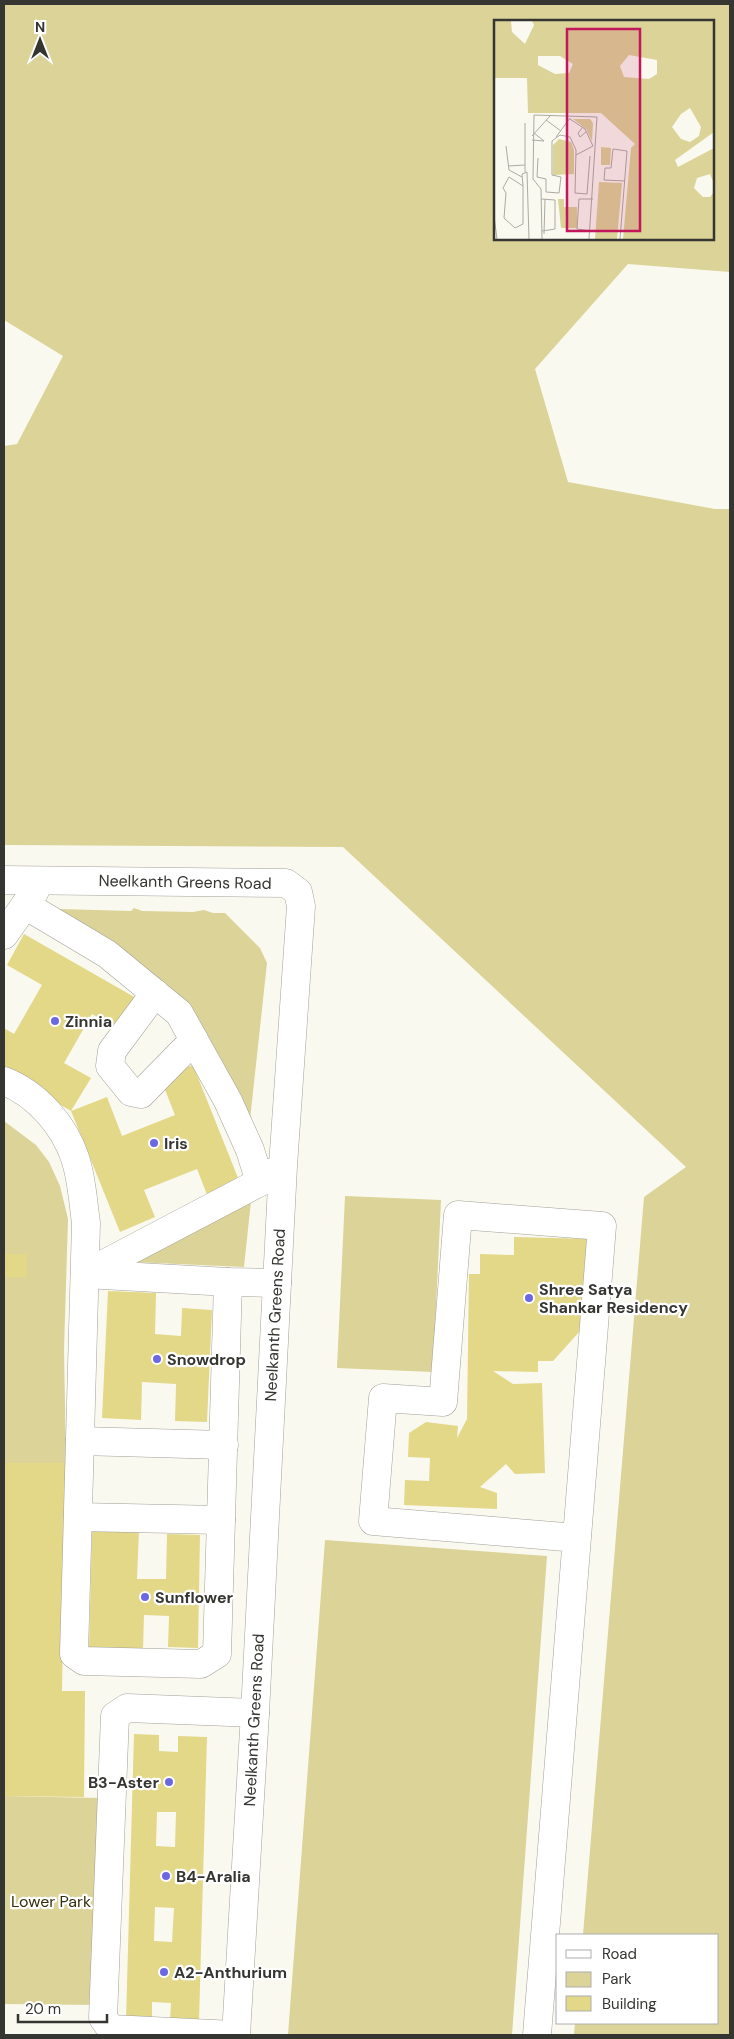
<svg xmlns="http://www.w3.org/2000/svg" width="734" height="2039" viewBox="0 0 734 2039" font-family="'DM Sans',sans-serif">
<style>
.green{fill:#dbd397;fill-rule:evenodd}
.building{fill:#e3d788;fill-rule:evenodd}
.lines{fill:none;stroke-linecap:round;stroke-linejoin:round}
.minor-casing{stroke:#a2a098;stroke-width:29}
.minor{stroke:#fff;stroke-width:28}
.poi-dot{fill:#6c68e2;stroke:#fff;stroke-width:2}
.labels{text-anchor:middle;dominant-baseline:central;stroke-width:4.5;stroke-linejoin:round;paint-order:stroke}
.street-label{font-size:16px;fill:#353532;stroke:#fff}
.poi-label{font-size:16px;font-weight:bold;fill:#353532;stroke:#fff;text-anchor:start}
.park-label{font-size:16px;fill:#332d0a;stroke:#fff}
.inset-road{fill:none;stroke:#ababa4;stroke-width:1}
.view{fill:#c2185b;fill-opacity:0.15;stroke:#c2185b;stroke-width:2.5}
.inset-edge{fill:none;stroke:#353532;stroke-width:2.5}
</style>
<rect width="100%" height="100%" fill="#faf9f0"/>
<g class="green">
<path d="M4 4H730V272L628 264 535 369 568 482 715 509H730V2035H574L575 2023H718V1935H583L644 1197 686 1167 343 847 4 845V446L17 444 63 356 4 320ZM495 21H713V239H495Z"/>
<polygon points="134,908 142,911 193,912 204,910 213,913 225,913 260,948 267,963 249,1129 209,1062 86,930 59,909 131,911"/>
<polygon points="4,1121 36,1145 49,1162 60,1186 68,1219 64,1350 66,1463 4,1463"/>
<polygon points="345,1196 441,1200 433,1372 337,1368"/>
<polygon points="251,1201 244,1267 133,1262"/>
<polygon points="325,1540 547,1556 512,2035 288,2035"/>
<polygon points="4,1796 100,1798 98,2005 4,2004"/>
</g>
<g class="building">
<polygon points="24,934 136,998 118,1029 92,1014 64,1063 91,1078 71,1111 4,1072 4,1028 14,1034 42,985 7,965"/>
<polygon points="193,1065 240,1183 208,1197 197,1169 144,1190 155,1217 120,1232 71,1111 107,1097 122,1136 175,1115 160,1077"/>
<polygon points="514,1237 591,1239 589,1321 553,1361 538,1361 538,1372 493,1371 513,1384 542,1383 545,1473 515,1474 506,1464 480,1487 497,1493 497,1509 404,1505 405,1480 429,1481 430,1458 408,1457 409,1433 426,1422 458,1426 457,1438 467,1419 469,1274 480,1274 480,1254 514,1255"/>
<rect x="4" y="1254" width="23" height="23"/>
<polygon points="108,1291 156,1293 155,1334 181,1336 182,1308 212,1310 207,1422 175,1421 176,1384 142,1382 141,1420 102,1418"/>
<polygon points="4,1463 66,1463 62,1691 85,1691 84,1797 4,1796"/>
<polygon points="92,1530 139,1531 137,1579 166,1579 167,1534 200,1535 198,1648 168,1647 169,1616 144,1615 143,1650 89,1649"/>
<path d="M134 1734 159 1735V1751L178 1752V1736L207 1737 199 2022 170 2021 171 2003 152 2002V2020H126ZM157 1812H176L175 1847 156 1846ZM155 1907 174 1908 172 1942 154 1941Z"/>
</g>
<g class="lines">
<g class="minor-casing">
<g id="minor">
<polyline points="4,880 286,883 298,892 301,906 283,1166 255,1713 236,2035"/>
<polyline points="25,905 107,954 179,1013 228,1101 250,1150 260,1182"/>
<polyline points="4,935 35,891"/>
<polyline points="155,993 112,1051 110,1066 131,1092 141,1094 194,1040"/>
<path d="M4 1081C37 1094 64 1125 75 1158 82 1179 83 1202 86 1223L74 1654 84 1661 201 1664 217 1654 228 1282"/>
<polyline points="85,1274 260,1182 275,1171"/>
<polyline points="85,1274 228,1282 277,1283"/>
<polyline points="80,1441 224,1445"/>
<polyline points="78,1517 221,1520"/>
<polyline points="234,2035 111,2029 103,2018 115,1716 127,1708 255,1713"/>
<polyline points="537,2035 602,1226 458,1215 443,1402 383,1398 373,1521 577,1538"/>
</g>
</g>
<use href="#minor" class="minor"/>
</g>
<g class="poi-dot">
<circle cx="55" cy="1021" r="5"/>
<circle cx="154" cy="1143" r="5"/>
<circle cx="529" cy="1298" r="5"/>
<circle cx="157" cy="1359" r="5"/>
<circle cx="145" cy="1597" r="5"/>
<circle cx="169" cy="1782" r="5"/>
<circle cx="166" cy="1876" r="5"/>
<circle cx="164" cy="1972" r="5"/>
</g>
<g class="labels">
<g class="street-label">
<text transform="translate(185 882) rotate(1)">Neelkanth Greens Road</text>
<text transform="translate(275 1315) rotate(-87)">Neelkanth Greens Road</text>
<text transform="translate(254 1720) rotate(-87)">Neelkanth Greens Road</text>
</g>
<g class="poi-label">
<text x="65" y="1021">Zinnia</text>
<text x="164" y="1143">Iris</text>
<text x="539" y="1289">Shree Satya<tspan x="539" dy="18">Shankar Residency</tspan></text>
<text x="167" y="1359">Snowdrop</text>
<text x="155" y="1597">Sunflower</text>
<text x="159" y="1782" text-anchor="end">B3-Aster</text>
<text x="176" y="1876">B4-Aralia</text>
<text x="174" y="1972">A2-Anthurium</text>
</g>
<g class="park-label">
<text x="51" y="1901">Lower Park</text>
</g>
</g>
<g transform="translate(494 20)">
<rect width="220" height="220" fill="#faf9f0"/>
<path d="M0 1H17L18 12 31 24 40 5 38 1H220V112L181 140 184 147 220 128V164L216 154 203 158 200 168 209 177H216L220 172V219H129L137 128 141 124 107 93H34L33 58H0ZM135 35 163 40V54L155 59 130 57 126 46ZM44 36H66L79 44 75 53 61 54 44 45ZM196 88 207 107 205 116 196 122 187 119 178 107 187 94ZM79 99H96L99 103 98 121 92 109ZM65 119 77 122 80 130V154L59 155V125ZM107 127 117 128 116 145H107ZM105 162 128 163 123 219H101ZM64 179H70V187H83V208H67Z" fill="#dbd397" fill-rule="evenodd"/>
<path class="inset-road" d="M76 99 91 109 99 126M52 100 67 111M89 107 84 113 86 117 92 112M38 116 56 96M62 117 76 98M38 120 50 121 40 113M12 126 15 150 28 157M82 135 99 126M44 138 43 157 52 159V172L65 173 67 157 58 155V121L66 115 76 117 82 130 81 173 93 174 96 136M14 146 31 145M31 152V103M29 166 15 157 9 168 12 173 10 198 21 208 29 204V166L28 154 33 152 35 219M47 179 61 180V209L48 211M0 196 3 219M97 211 83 209 85 179H99M50 214 51 179M48 219 47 169 39 159 40 95 103 97 95 219M126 219 133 131 119 129 117 148H111L110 160 131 161"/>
<path class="view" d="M73 9H146V211H73Z"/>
<rect width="220" height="220" class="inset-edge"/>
</g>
<rect width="734" height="2039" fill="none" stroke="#353532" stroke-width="10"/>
<rect x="556" y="1934" width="162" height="90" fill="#ffffff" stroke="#aeaead"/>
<rect x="566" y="1950" width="25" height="8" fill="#ffffff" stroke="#aeaead"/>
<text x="602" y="1959" font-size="15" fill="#353532">Road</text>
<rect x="566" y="1972" width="25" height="15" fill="#dbd397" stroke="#aeaead"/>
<text x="602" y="1984" font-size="15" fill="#353532">Park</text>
<rect x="566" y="1996" width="25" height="15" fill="#e3d788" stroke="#aeaead"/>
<text x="602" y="2009" font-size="15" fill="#353532">Building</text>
<g transform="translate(40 40)" stroke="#ffffff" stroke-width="4" paint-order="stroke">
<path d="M0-4L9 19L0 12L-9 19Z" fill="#353532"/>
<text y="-8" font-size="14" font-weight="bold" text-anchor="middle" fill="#353532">N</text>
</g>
<path d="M18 2014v8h89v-8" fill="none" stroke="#353532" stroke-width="2.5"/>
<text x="25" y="2014" font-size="15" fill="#353532" stroke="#ffffff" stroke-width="4" paint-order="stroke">20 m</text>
</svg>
